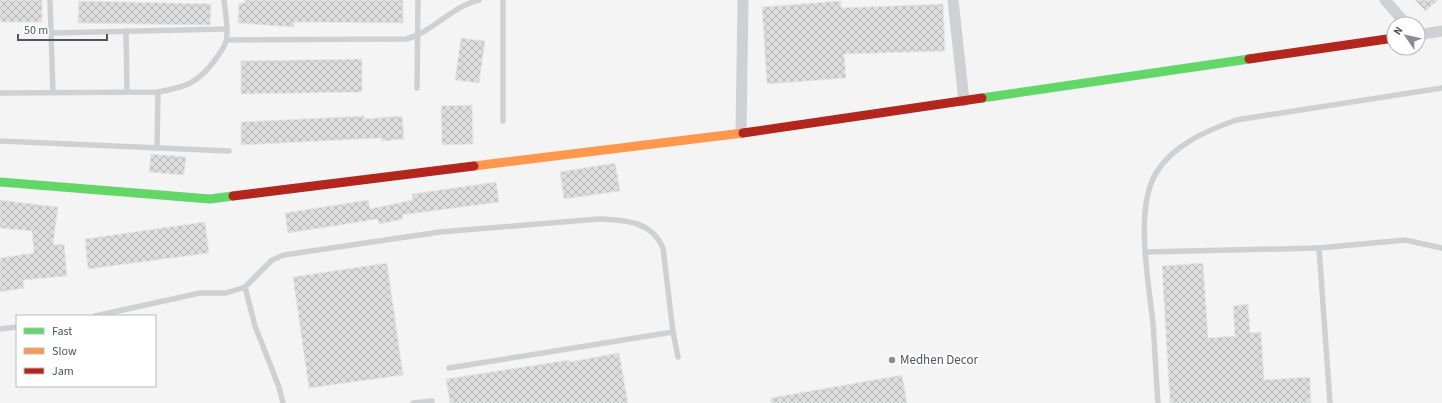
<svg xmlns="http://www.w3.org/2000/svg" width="1442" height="403" viewBox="0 0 1442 403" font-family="'Source Sans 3',sans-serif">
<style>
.building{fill:url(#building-cross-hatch);stroke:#e5e6e7}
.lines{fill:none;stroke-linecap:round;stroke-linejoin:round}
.lane{stroke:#ced0d2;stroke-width:5.5}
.street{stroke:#ced0d2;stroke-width:11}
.fast{stroke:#63d668;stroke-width:9}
.slow{stroke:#ff974d;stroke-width:9}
.jam{stroke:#b3261e;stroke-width:9}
.poi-dot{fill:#868d94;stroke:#fff;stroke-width:1.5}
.labels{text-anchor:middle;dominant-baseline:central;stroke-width:4;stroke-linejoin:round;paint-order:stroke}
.poi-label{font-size:13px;fill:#4a5661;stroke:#fff;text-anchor:start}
</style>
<defs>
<pattern id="building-cross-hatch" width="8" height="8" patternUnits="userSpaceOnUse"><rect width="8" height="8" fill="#ddddde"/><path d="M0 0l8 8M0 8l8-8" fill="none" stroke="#b5b6b7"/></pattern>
</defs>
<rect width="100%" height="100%" fill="#f4f4f4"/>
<g class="building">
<rect x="0" y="0" width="42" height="22"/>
<polygon points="245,0 403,0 403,23 294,22 294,27 238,23 239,3 245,3"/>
<polygon points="1415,0 1438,0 1426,11"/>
<polygon points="79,1 211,4 210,25 78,23"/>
<polygon points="841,1 841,8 943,4 945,51 844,54 846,78 767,84 762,7"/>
<polygon points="461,38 485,41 479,83 455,80"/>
<polygon points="362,59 362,92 241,94 241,61"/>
<polygon points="472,105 473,144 442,145 441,106"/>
<polygon points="364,116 364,119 402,116 404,139 381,141 381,138 241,145 241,122"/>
<polygon points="151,154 186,157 184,175 149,172"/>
<polygon points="615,163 620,191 564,199 560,172"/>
<polygon points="496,182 499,202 402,215 403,219 379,224 378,219 288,233 285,213 368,200 370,209 413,200 412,194"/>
<polygon points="0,200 58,207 53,245 64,244 67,276 23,280 24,288 0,292 0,258 34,253 32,231 0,228"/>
<polygon points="205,222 209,253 88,269 85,239"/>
<polygon points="387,263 403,375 309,388 293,277"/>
<polygon points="1203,263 1208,338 1235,336 1233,306 1248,304 1250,333 1261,332 1264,380 1310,377 1311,403 1170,403 1162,266"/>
<polygon points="619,353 628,403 450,403 446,379 569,360 569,362"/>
<polygon points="902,375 907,403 771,403 771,398"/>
</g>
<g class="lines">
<g class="lane">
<polyline points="50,0 53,92"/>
<polyline points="503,0 503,121"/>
<polyline points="126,31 127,92"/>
<polyline points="51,33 226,29"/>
<path d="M227 40 406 39C433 32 451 7 479 0"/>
<polyline points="417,88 418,0"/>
<path d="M0 93 158 92C186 87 198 83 215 60 219 54 225 47 226 41 229 31 225 10 224 0"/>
<polyline points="0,141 229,151"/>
<polyline points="157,148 158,92"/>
<polyline points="1146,252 1319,248"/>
<path d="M245 287 272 260 284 255 440 232 599 219C625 220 652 221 663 248L673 332 678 357"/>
<polyline points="95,316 200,293 226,293 245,287 255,326 279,387 283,403"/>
<polyline points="0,329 17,327"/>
<polyline points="449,368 673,332"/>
<polyline points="413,403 432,401"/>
<path d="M1158 403C1156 377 1155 350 1153 324 1149 282 1134 210 1156 173 1173 145 1206 131 1236 120L1442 88"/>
<polyline points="1330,403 1319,248 1405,240 1442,248"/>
</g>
<g class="street">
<polyline points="953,0 964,101"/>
<polyline points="1385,0 1406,24"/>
<polyline points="1418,35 1442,31"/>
<polyline points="741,133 743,0"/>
</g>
<g class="fast">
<polyline points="982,98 1249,59"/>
<polyline points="0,182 210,199 233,196"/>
</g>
<polyline class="slow" points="474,166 743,133"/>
<g class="jam">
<polyline points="1249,59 1394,38"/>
<polyline points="743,133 982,98"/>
<polyline points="233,196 474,166"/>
</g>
</g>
<circle class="poi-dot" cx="892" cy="360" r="4"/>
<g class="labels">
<g class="poi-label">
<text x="900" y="360">Medhen Decor</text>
</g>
</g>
<rect x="16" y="315" width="140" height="72" fill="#ffffff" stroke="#b7bbc0"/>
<rect x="24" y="328" width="20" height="6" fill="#63d668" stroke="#b7bbc0"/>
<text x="52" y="335" font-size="12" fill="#4a5661">Fast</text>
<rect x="24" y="348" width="20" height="6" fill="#ff974d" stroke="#b7bbc0"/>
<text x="52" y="355" font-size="12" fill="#4a5661">Slow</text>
<rect x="24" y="368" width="20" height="6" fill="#b3261e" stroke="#b7bbc0"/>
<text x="52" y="375" font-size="12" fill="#4a5661">Jam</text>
<g transform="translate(1406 36) rotate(304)"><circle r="19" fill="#ffffff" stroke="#b7bbc0"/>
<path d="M0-3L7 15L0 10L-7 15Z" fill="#868d94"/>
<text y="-6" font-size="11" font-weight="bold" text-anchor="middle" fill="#4a5661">N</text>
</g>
<path d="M18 34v6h89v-6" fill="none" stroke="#4a5661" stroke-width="2"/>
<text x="24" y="34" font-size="12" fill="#4a5661" stroke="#ffffff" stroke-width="3" paint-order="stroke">50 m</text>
</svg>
